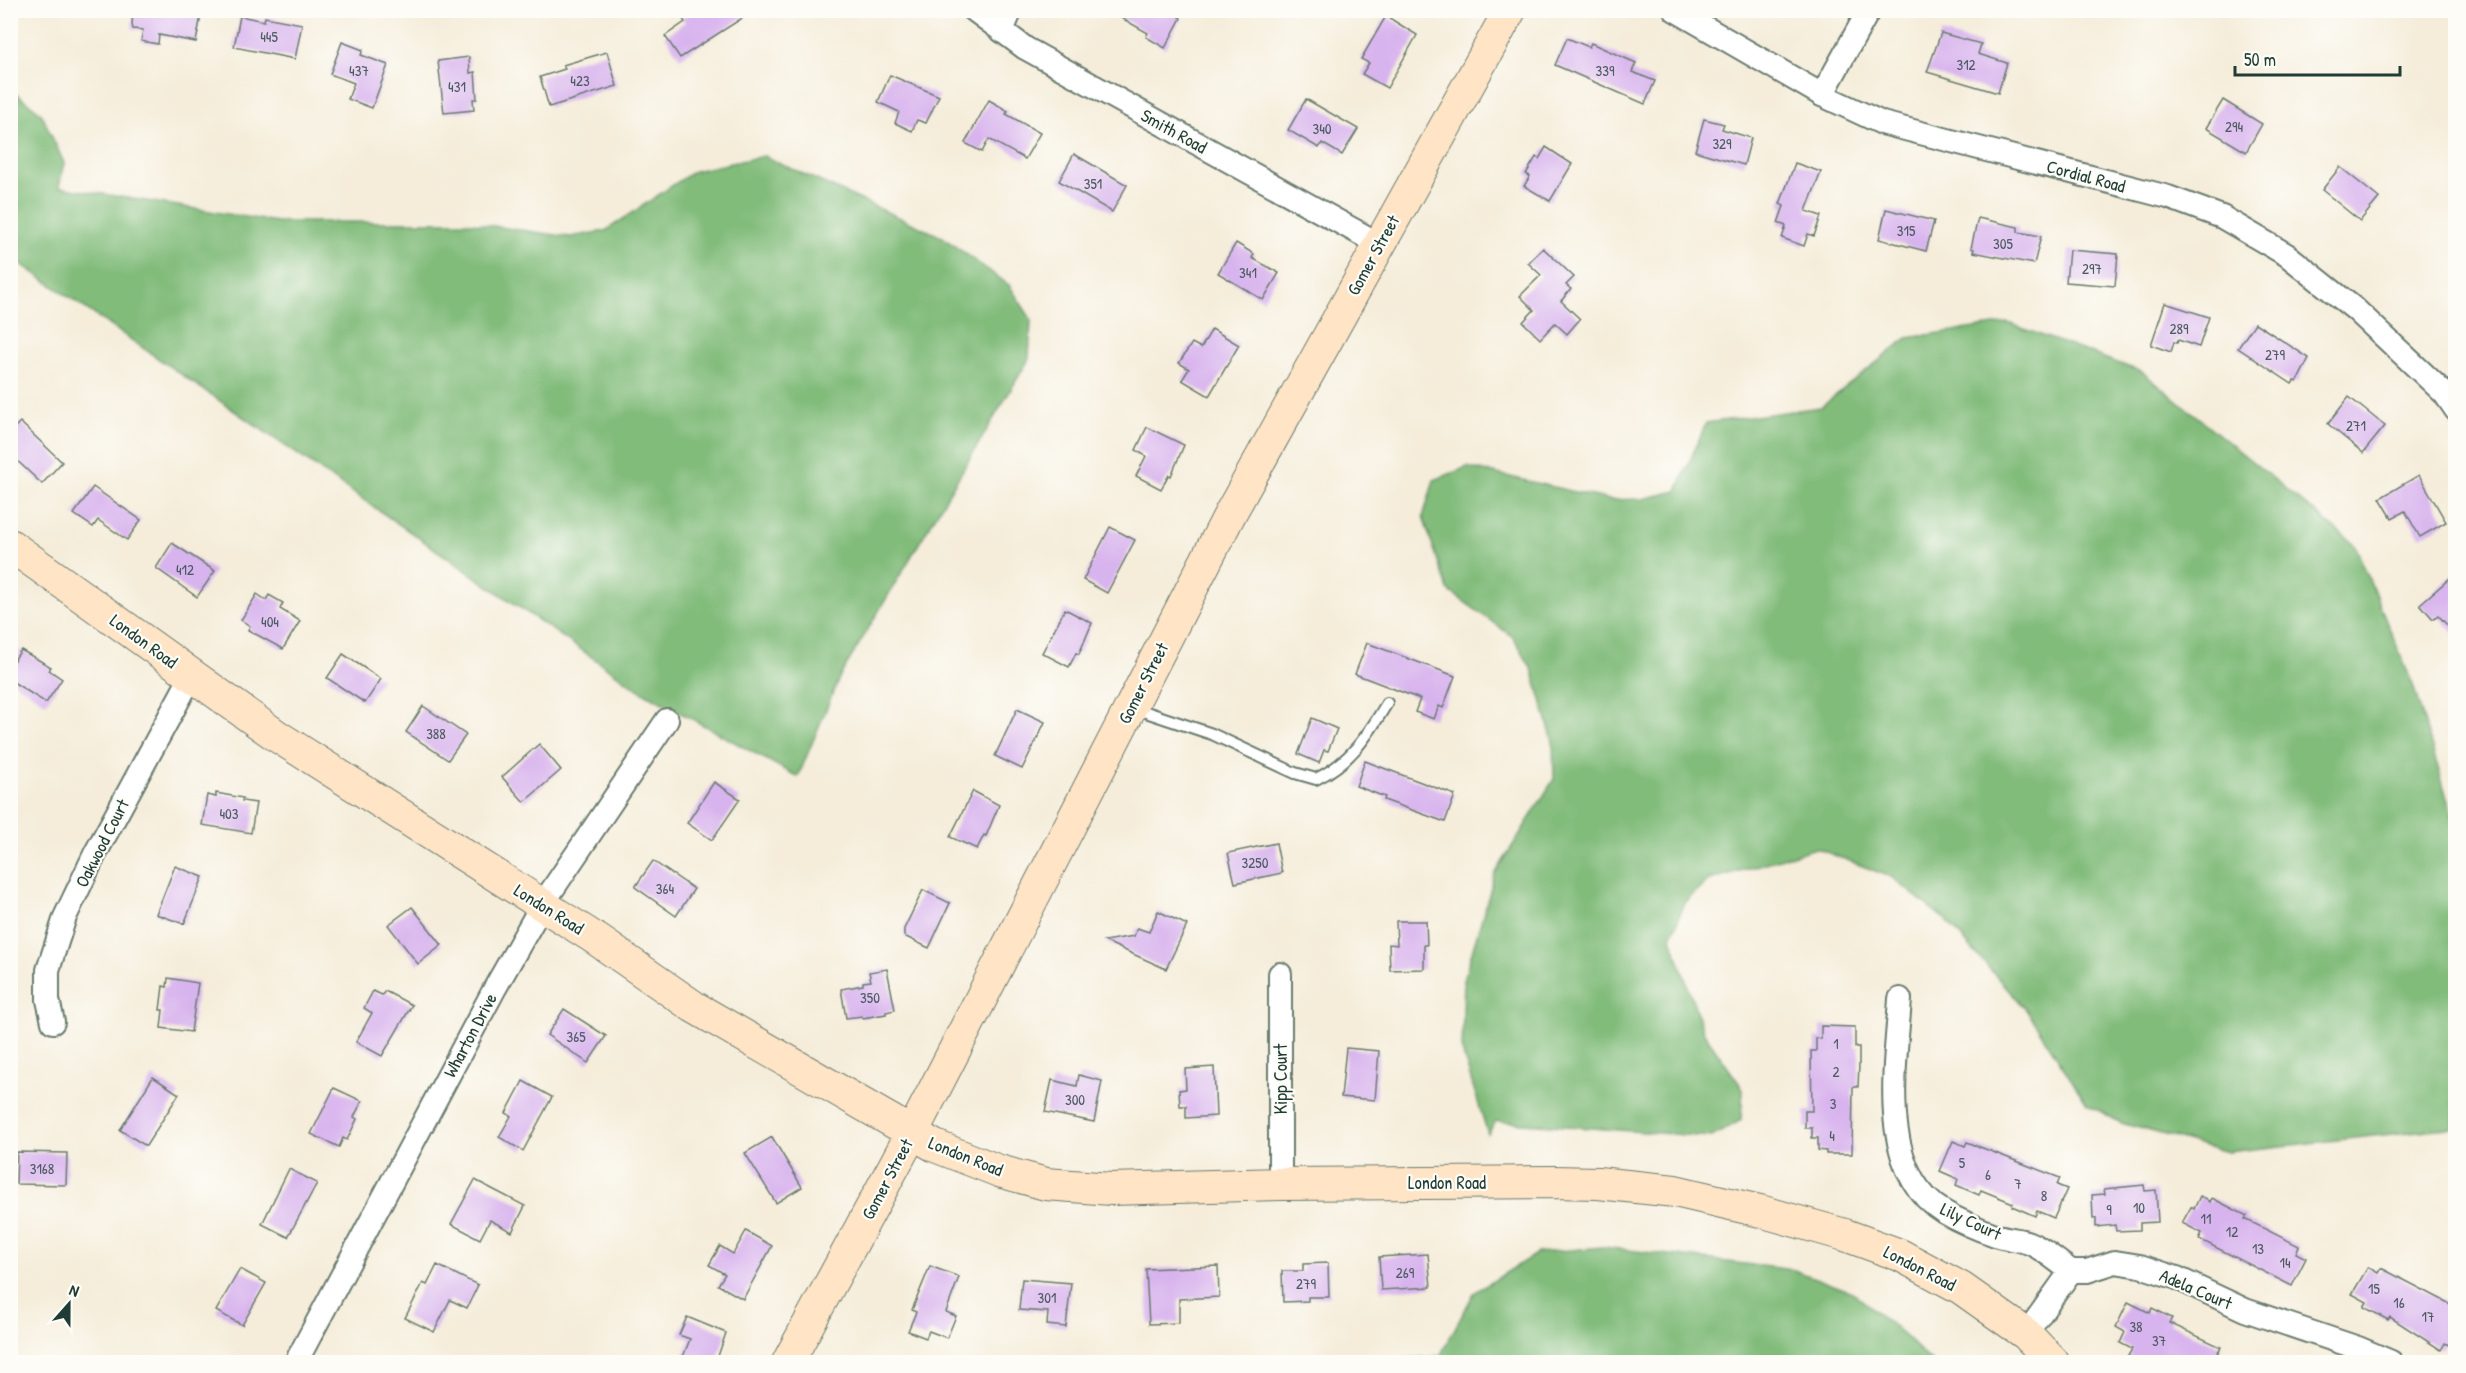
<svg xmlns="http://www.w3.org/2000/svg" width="2466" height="1373" viewBox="0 0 2466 1373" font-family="'Patrick Hand',sans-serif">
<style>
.forest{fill:#81bc7a;stroke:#507c57;stroke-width:1.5}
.building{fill:#d8b4ee}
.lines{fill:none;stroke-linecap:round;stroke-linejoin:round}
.lane-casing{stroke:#6a7b6e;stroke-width:14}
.street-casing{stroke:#6a7b6e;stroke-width:26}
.secondary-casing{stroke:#6a7b6e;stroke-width:34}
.lane{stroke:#fff;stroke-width:10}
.street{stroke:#fff;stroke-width:22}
.secondary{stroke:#ffe4c6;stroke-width:32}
.labels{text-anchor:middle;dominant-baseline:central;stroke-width:4.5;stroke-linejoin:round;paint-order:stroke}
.number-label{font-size:15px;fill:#4d5b62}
.street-label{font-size:18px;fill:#1f3d34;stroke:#fdfcf7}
</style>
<rect width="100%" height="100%" fill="#fdfcf7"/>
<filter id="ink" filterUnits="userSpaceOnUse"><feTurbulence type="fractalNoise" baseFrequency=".0167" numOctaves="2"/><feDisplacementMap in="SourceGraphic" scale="12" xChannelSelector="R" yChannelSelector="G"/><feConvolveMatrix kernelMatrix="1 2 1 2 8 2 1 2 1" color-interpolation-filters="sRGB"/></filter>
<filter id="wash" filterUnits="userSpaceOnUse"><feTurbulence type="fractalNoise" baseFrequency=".008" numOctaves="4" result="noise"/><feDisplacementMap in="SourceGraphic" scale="24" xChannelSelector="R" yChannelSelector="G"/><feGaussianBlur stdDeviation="1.35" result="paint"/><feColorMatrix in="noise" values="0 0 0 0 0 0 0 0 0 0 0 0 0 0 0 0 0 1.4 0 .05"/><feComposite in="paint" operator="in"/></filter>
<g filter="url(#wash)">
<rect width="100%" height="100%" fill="#f5edda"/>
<g class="forest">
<polygon points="10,89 41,113 64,163 59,187 277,222 465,222 570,237 605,231 694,171 764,156 942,237 1009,285 1031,319 1029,359 840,676 798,777 641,691 11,257"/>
<polygon points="2008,323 2142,372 2355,545 2413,685 2455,824 2455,1127 2227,1152 2121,1123 2087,1104 2027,1011 1947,921 1891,877 1816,848 1709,880 1685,902 1671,938 1704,1033 1743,1089 1741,1120 1712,1137 1496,1121 1488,1134 1462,1051 1464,979 1495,874 1554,779 1553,741 1532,669 1513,637 1448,590 1423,517 1434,480 1467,467 1610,500 1642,499 1677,491 1706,423 1821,407 1907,338"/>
<polygon points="1603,1247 1794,1270 1852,1292 1903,1334 1932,1362 1371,1362 1440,1356 1474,1293 1537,1253"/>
</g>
<g id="blocks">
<g class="building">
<polygon points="133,10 202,10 196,42 159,35 158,44 141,41 143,30 133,29 132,25"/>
<polygon points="693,10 755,10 680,58 665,36 685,22 682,18"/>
<polygon points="1107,10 1168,10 1181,18 1165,48 1146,37 1148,33"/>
<polygon points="240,16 264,21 265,17 302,24 295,59 234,47"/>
<polygon points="1386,16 1417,35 1387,88 1362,74 1369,63 1361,59"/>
<polygon points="1941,33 1981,44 1978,54 2007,63 1998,93 1927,72"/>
<polygon points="1567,38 1589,47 1591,43 1636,63 1632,72 1655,81 1645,104 1555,65"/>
<polygon points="342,42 363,50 361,55 388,65 372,108 348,99 354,83 330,74"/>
<polygon points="607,52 617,86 549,107 540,77 565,69 563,65"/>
<polygon points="469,57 470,73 475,72 477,99 473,99 474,110 444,113 438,61"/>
<polygon points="890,75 939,96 926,123 917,120 912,131 895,123 899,112 878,102"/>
<polygon points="1306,99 1358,129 1342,155 1322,143 1319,148 1288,130"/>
<polygon points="989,100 1008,111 1006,114 1040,133 1025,159 989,139 982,152 965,143"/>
<polygon points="2223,100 2262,124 2246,152 2206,128"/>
<polygon points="1704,119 1724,124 1722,129 1751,138 1744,165 1695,151"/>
<polygon points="1546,147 1572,164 1550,201 1524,186 1530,176 1526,174 1536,157 1539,159"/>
<polygon points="1074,154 1127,185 1112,212 1059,181"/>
<polygon points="1795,163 1821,172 1806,211 1821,216 1814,236 1808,234 1804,246 1782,238 1786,226 1778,223 1784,206 1780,204"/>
<polygon points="2340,167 2379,198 2360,221 2322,190"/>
<polygon points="1886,209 1934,221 1926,251 1879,239"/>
<polygon points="1978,218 2018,227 2018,232 2041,236 2034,264 1973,252 1974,249 1971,248"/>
<polygon points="1236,243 1254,254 1252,258 1279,273 1263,300 1218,273"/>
<polygon points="1543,248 1574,277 1566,285 1571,289 1561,301 1580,319 1567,334 1555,323 1540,339 1523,322 1534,310 1520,296 1541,275 1528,263"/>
<polygon points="2069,250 2118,254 2115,286 2066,282"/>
<polygon points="2165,303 2209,317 2199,347 2178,340 2177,343 2174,342 2171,352 2151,345"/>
<polygon points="2255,323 2309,358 2297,382 2294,381 2292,384 2238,348"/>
<polygon points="1212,329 1239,345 1209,396 1182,380 1189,369 1179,363 1192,343 1201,348"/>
<polygon points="2349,397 2385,426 2363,453 2328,424"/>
<polygon points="20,422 62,462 42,484 10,454 10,432"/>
<polygon points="1147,427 1184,445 1171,476 1169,475 1161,489 1136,476 1146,456 1136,450"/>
<polygon points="2419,475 2446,522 2420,537 2405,511 2392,518 2380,498"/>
<polygon points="93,487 141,520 127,540 98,520 93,527 74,514"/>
<polygon points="1110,527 1135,540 1107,593 1083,580"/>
<polygon points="172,543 215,571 197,597 156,568"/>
<polygon points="2456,573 2456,635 2438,615 2433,619 2420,604"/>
<polygon points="257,594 266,600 269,595 283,603 280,609 300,621 283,649 248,630 250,626 241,620"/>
<polygon points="1065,609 1092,623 1079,654 1076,653 1069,667 1042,653"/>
<polygon points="1367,643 1455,676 1443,708 1439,706 1434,719 1415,712 1420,699 1355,674"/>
<polygon points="21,650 51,667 49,670 62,679 46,703 10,680 10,666"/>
<polygon points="343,654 381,679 365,703 327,678"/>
<polygon points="423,706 466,735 448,760 406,732"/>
<polygon points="1017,709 1045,722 1022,769 995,756"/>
<polygon points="1312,718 1337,729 1328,751 1324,750 1319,763 1298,754"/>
<polygon points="539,744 561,770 524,802 502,777"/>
<polygon points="1365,761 1455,795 1445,822 1384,800 1385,797 1356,786"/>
<polygon points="714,782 740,799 712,840 687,823"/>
<polygon points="973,791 999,805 986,836 984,835 977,849 950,837"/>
<polygon points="216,793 243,798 242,801 256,803 251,833 202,825 207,795 216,797"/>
<polygon points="1276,843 1282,873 1235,883 1228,853"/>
<polygon points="653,861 694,889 676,916 635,887"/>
<polygon points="175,866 203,877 184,924 156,914"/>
<polygon points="923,890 950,903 929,948 904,936 904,929"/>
<polygon points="412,907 442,945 418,964 388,925"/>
<polygon points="1158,911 1187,925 1166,969 1104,941 1134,936 1137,928 1149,932"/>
<polygon points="1396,921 1426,921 1427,945 1424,945 1424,969 1390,970 1389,944 1397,945"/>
<polygon points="887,969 895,1010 886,1012 886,1014 862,1018 862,1016 846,1018 841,989 863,985 863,982 871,981 869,972"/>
<polygon points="168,978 198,983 191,1032 161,1028 163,1010 160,1010 163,986 167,987"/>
<polygon points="373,991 382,995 385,991 412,1005 382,1056 356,1042 372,1013 364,1008"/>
<polygon points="564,1009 606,1036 588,1063 547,1035"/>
<polygon points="1821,1026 1855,1027 1855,1047 1859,1047 1859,1065 1858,1087 1853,1087 1852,1154 1826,1154 1826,1151 1818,1150 1818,1138 1812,1138 1812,1128 1805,1128 1805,1111 1812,1111 1811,1051 1816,1051 1816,1038 1821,1039"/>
<polygon points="1346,1048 1379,1051 1375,1100 1341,1097"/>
<polygon points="1214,1067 1216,1116 1186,1118 1186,1106 1180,1106 1179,1090 1186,1089 1185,1069"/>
<polygon points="1079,1075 1102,1081 1094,1122 1045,1112 1052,1080 1077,1086"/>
<polygon points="153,1077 179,1094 146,1146 120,1130"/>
<polygon points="523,1081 552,1097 523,1151 499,1137 511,1116 506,1113"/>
<polygon points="334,1088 362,1101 354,1117 357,1119 347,1140 343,1138 339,1147 311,1134"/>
<polygon points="772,1137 802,1187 776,1203 745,1153"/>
<polygon points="1953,1141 1965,1146 1967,1142 2060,1178 2057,1185 2067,1189 2054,1218 2037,1211 2035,1216 2012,1206 2013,1203 1981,1190 1979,1195 1956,1185 1958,1179 1940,1171"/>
<polygon points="17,1152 67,1153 66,1185 16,1184"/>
<polygon points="289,1169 317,1183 288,1237 262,1224"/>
<polygon points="475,1180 525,1206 512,1232 490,1220 480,1239 451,1224"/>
<polygon points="2144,1185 2145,1191 2156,1190 2158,1222 2140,1223 2140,1230 2116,1231 2115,1225 2096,1227 2096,1218 2093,1219 2092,1195 2105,1194 2104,1189"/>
<polygon points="2200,1196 2210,1202 2212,1198 2247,1216 2245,1219 2299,1246 2296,1253 2306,1258 2292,1286 2199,1239 2202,1233 2182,1223 2191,1207 2194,1209"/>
<polygon points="746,1231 772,1246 743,1299 718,1285 725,1274 709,1265 720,1246 733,1254"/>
<polygon points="1428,1254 1431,1287 1381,1290 1379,1257"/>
<polygon points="1328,1263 1329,1297 1308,1297 1308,1301 1283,1302 1282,1271 1303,1271 1303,1264"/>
<polygon points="437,1265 478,1285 467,1308 450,1300 434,1332 405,1318 423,1283 427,1285"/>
<polygon points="930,1266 959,1277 946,1312 956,1316 947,1338 929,1331 926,1338 908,1331 916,1312 912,1310"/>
<polygon points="1218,1266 1219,1297 1179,1299 1179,1323 1149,1324 1146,1269"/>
<polygon points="2368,1267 2378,1273 2381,1268 2456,1307 2456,1349 2445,1343 2441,1350 2390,1317 2388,1320 2364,1307 2367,1302 2352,1294"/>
<polygon points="240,1269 266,1283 242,1325 216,1311"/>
<polygon points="1022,1279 1071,1283 1066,1327 1047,1325 1048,1312 1019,1310"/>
<polygon points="2128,1302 2150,1313 2152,1308 2172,1318 2169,1323 2221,1347 2212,1362 2141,1362 2128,1356 2132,1349 2120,1343 2125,1332 2116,1327"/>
<polygon points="687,1317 726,1333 716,1362 681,1362 690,1339 679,1335"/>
</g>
</g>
</g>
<g filter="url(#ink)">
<use href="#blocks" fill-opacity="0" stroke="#6a7b6e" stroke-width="1.5"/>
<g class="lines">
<g class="lane-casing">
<path id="lane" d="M1134 708 1212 734 1295 773 1316 779C1350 763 1368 735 1387 703"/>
</g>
<g class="street-casing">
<g id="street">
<polyline points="974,10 1025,48 1379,244"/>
<polyline points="1675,10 1822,95 1882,123 2168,197 2222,217 2287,255 2356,310 2445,394 2456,410"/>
<polyline points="1002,31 1011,10"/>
<polyline points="1822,95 1869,10"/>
<polyline points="1280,974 1280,1184"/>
<path d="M1900 999C1896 1064 1876 1171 1944 1212 1959 1221 1981 1230 1998 1236 2008 1239 2019 1239 2029 1243 2044 1249 2058 1262 2071 1271"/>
<polyline points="53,1022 48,1000 48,970 65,917 95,854 192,675"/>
<polyline points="2026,1334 2071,1271 2087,1271 2115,1262 2140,1266 2177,1278 2245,1310 2358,1348 2391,1362"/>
<polyline points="296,1362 495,988 542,905 667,720"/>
</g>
</g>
<g class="secondary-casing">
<g id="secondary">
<polyline points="10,545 277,736 596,939 694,1007 935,1146 999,1171 1046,1184 1111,1189 1280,1184 1553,1182 1598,1183 1675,1191 1760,1211 1845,1235 1900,1255 1961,1288 2026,1334 2053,1362"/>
<polyline points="788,1362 912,1133 1231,512 1510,10"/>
</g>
</g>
<use href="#lane" class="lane"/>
<use href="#street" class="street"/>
<use href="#secondary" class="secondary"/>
</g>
</g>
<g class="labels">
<g class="number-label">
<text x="269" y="36">445</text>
<text x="1966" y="64">312</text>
<text x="359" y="70">437</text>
<text x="1605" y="70">339</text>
<text x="580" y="80">423</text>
<text x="457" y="86">431</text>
<text x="2234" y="126">294</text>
<text x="1322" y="128">340</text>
<text x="1722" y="143">329</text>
<text x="1093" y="183">351</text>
<text x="1906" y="230">315</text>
<text x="2003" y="243">305</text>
<text x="2092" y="268">297</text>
<text x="1248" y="272">341</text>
<text x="2179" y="328">289</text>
<text x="2275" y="354">279</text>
<text x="2356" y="425">271</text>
<text x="185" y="569">412</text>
<text x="270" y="621">404</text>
<text x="436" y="733">388</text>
<text x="229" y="813">403</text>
<text x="1255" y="862">3250</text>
<text x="665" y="888">364</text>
<text x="870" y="997">350</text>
<text x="576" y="1036">365</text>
<text x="1836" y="1043">1</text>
<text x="1836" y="1071">2</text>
<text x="1075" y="1099">300</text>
<text x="1833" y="1103">3</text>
<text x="1832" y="1135">4</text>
<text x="1962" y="1162">5</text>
<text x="42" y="1168">3168</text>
<text x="1988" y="1174">6</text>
<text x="2018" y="1183">7</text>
<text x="2044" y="1195">8</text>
<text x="2139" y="1207">10</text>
<text x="2109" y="1209">9</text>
<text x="2206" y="1218">11</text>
<text x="2232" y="1231">12</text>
<text x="2258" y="1248">13</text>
<text x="2285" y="1262">14</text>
<text x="1405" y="1272">269</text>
<text x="1306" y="1283">279</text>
<text x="2374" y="1288">15</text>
<text x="1047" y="1297">301</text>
<text x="2399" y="1302">16</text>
<text x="2428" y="1316">17</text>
<text x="2136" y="1326">38</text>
<text x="2159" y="1340">37</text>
</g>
<g class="street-label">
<text transform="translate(1174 131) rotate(29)">Smith Road</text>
<text transform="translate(2086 176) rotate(15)">Cordial Road</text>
<text transform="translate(1373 255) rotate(-61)">Gomer Street</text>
<text transform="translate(144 641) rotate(36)">London Road</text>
<text transform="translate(1143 683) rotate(-63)">Gomer Street</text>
<text transform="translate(102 843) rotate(-63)">Oakwood Court</text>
<text transform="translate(549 909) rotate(32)">London Road</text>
<text transform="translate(470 1035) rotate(-62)">Wharton Drive</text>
<text transform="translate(1280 1079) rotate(-90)">Kipp Court</text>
<text transform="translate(966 1156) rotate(22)">London Road</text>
<text transform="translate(887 1179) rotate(-62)">Gomer Street</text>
<text x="1447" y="1182">London Road</text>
<text transform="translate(1971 1221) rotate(25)">Lily Court</text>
<text transform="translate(1920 1268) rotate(27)">London Road</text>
<text transform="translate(2196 1289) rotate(23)">Adela Court</text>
</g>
</g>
<rect width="2466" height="1373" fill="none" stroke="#fdfcf7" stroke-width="36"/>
<g transform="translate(69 1304) rotate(21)" stroke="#fdfcf7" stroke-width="4.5" paint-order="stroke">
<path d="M0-4.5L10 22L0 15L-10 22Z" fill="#1f3d34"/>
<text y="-9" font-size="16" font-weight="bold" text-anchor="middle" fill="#1f3d34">N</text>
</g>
<path d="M2235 66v9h165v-9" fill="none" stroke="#1f3d34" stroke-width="3"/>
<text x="2244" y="66" font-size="18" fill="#1f3d34" stroke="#fdfcf7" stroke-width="4.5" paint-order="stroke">50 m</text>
</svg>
